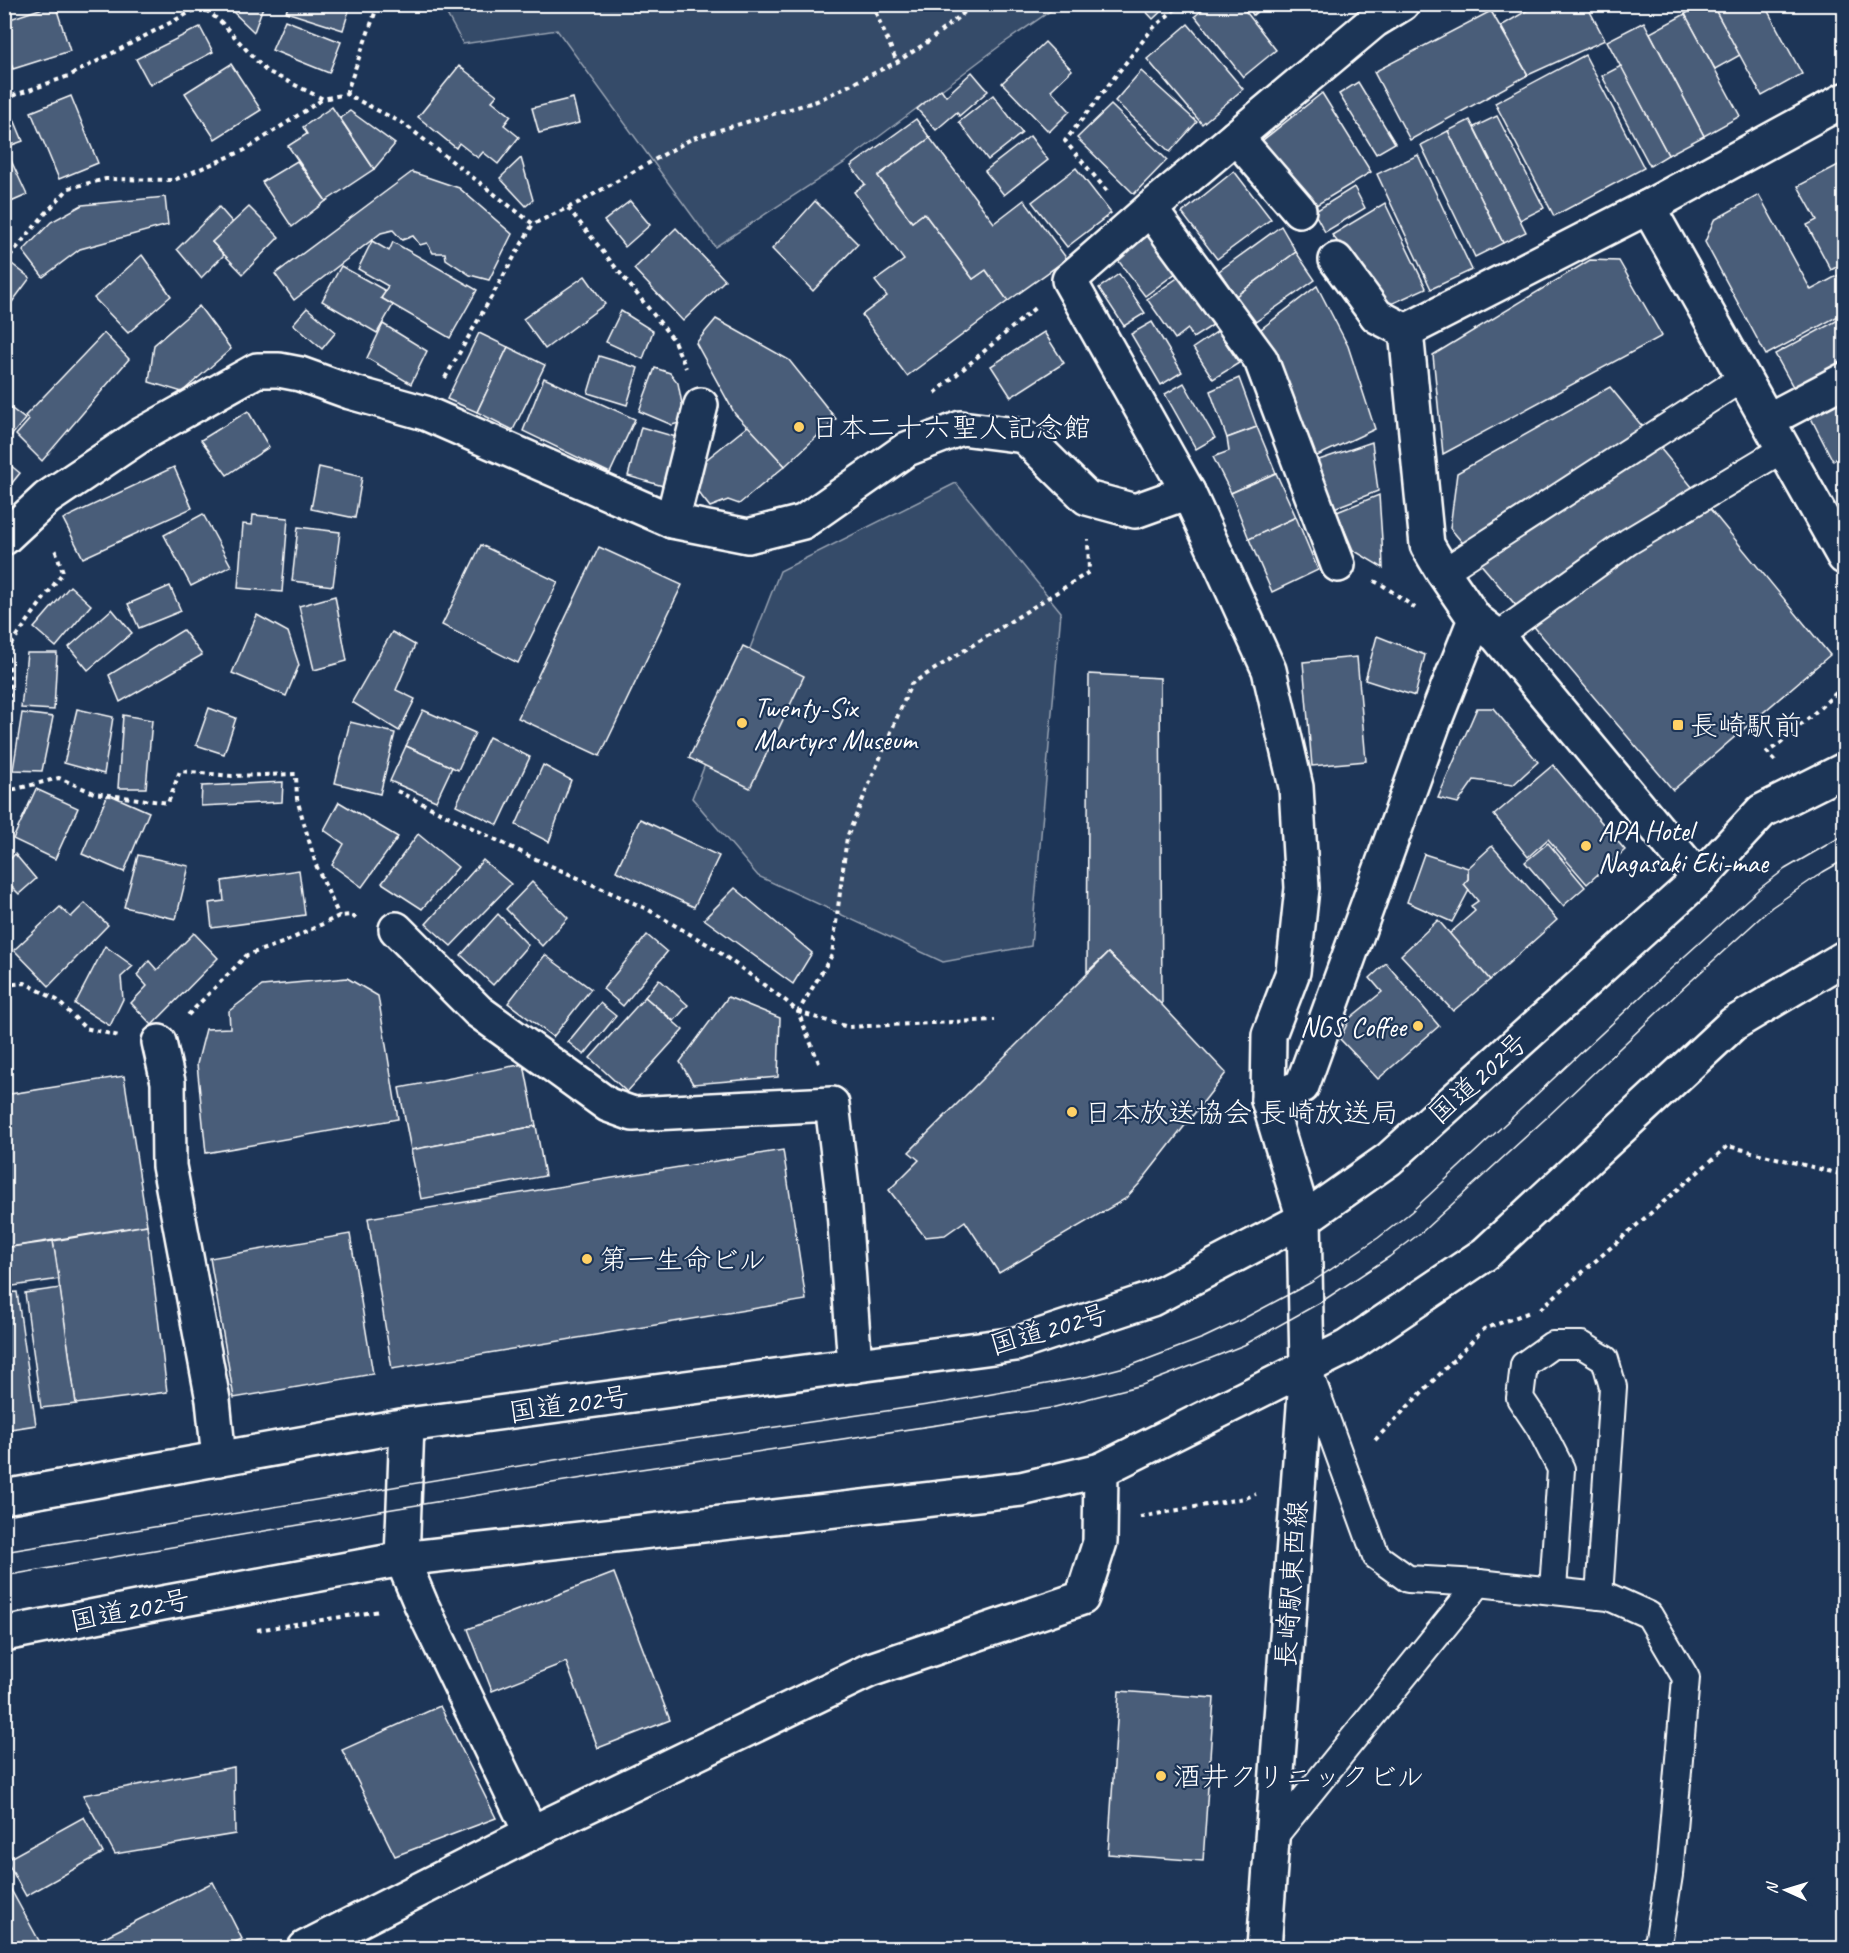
<svg xmlns="http://www.w3.org/2000/svg" width="1849" height="1953" viewBox="0 0 1849 1953" font-family="Caveat,'Klee One',sans-serif">
<style>
.green{fill:#364b69;stroke:#9aa5b4;stroke-width:1.5}
.building{fill:#4a5d79;stroke:#fff;stroke-width:1.5}
.lines{fill:none;stroke-linecap:round;stroke-linejoin:round}
.service-casing{stroke:#fff;stroke-width:30}
.minor-casing{stroke:#fff;stroke-width:38}
.tertiary-casing{stroke:#fff;stroke-width:38}
.trunk-casing{stroke:#fff;stroke-width:38}
.path{stroke:#fff;stroke-width:4;stroke-dasharray:4.5 4.5;stroke-linecap:butt}
.service{stroke:#1d3557;stroke-width:26}
.minor{stroke:#1d3557;stroke-width:33}
.tertiary{stroke:#1d3557;stroke-width:33}
.trunk{stroke:#1d3557;stroke-width:33}
.tram{stroke:#fff;stroke-width:1.5}
.poi-dot{fill:#ffd166;stroke:#1d3557;stroke-width:2}
.labels{text-anchor:middle;dominant-baseline:central;stroke-width:4.5;stroke-linejoin:round;paint-order:stroke}
.poi-label{font-size:28px;fill:#fff;stroke:#1d3557;text-anchor:start}
.street-label{font-size:28px;fill:#fff;stroke:#1d3557}
</style>
<rect width="100%" height="100%" fill="#1d3557"/>
<filter id="ink" filterUnits="userSpaceOnUse"><feTurbulence type="fractalNoise" baseFrequency=".0167" numOctaves="2"/><feDisplacementMap in="SourceGraphic" scale="12" xChannelSelector="R" yChannelSelector="G"/><feConvolveMatrix kernelMatrix="1 2 1 2 8 2 1 2 1" color-interpolation-filters="sRGB"/></filter>
<g filter="url(#ink)">
<g class="green">
<polygon points="442,5 1059,5 1001,45 844,163 715,247 557,30 463,44"/>
<polygon points="956,483 1061,612 1031,946 943,962 758,876 692,798 780,571"/>
</g>
<g class="building">
<polygon points="55,4 70,51 13,69 4,42 4,21"/>
<polygon points="231,4 264,4 254,32 229,8"/>
<polygon points="289,4 351,4 343,30 286,12"/>
<polygon points="1139,4 1169,4 1153,19"/>
<polygon points="1209,4 1240,4 1276,50 1243,77 1195,16"/>
<polygon points="1246,4 1266,4 1253,15"/>
<polygon points="1312,4 1325,4 1316,11"/>
<polygon points="1538,4 1586,4 1605,40 1528,75 1501,26"/>
<polygon points="1614,4 1628,4 1617,10"/>
<polygon points="1702,4 1712,4 1740,55 1715,69 1685,14"/>
<polygon points="1712,4 1764,4 1802,74 1762,96"/>
<polygon points="1491,11 1528,75 1410,140 1374,72"/>
<polygon points="1685,14 1740,116 1704,136 1650,33"/>
<polygon points="285,20 341,42 329,73 272,50"/>
<polygon points="1644,22 1704,136 1668,155 1607,41"/>
<polygon points="1188,24 1243,89 1202,124 1147,59"/>
<polygon points="200,27 213,52 150,85 136,59"/>
<polygon points="1045,42 1072,70 1051,90 1070,111 1049,132 1002,83"/>
<polygon points="1585,55 1644,168 1554,216 1495,103"/>
<polygon points="231,64 261,110 215,139 185,93"/>
<polygon points="459,66 497,95 492,101 511,116 504,125 519,137 498,164 483,152 478,158 459,143 456,148 418,117"/>
<polygon points="1621,66 1668,155 1650,166 1602,76"/>
<polygon points="1141,71 1197,122 1170,152 1115,101"/>
<polygon points="972,72 988,91 959,116 957,112 936,130 917,109 941,89 946,96"/>
<polygon points="1358,82 1395,143 1376,154 1339,94"/>
<polygon points="1322,93 1371,172 1308,210 1258,144"/>
<polygon points="993,95 1022,133 988,160 959,122"/>
<polygon points="71,96 98,163 59,179 31,112"/>
<polygon points="573,98 579,123 539,133 532,108"/>
<polygon points="1111,105 1167,160 1134,194 1077,138"/>
<polygon points="332,107 374,169 326,201 288,146 307,134 303,127"/>
<polygon points="350,111 395,144 374,169 340,118"/>
<polygon points="11,112 23,141 4,148 4,114"/>
<polygon points="1497,116 1544,208 1520,220 1474,127"/>
<polygon points="916,119 930,138 878,176 912,222 924,213 973,279 986,270 1008,301 907,376 862,315 887,296 875,281 904,260 854,192 865,184 851,166"/>
<polygon points="1470,120 1526,232 1503,243 1448,131"/>
<polygon points="1448,131 1503,243 1475,257 1421,145"/>
<polygon points="1030,136 1048,160 1004,195 985,171"/>
<polygon points="930,138 994,223 1024,200 1067,259 1008,301 986,270 973,279 924,213 912,222 878,176"/>
<polygon points="8,154 27,195 4,205 4,155"/>
<polygon points="1418,155 1472,270 1431,289 1377,174"/>
<polygon points="521,158 533,200 526,206 500,178"/>
<polygon points="297,161 326,201 292,227 262,182"/>
<polygon points="1844,162 1844,263 1831,270 1807,225 1817,220 1798,186"/>
<polygon points="1076,168 1111,213 1067,247 1032,202"/>
<polygon points="1234,171 1271,219 1217,259 1182,213"/>
<polygon points="412,172 459,188 512,234 489,280 470,275 446,259 445,253 433,253 427,243 420,245 413,236 402,240 393,230 381,233 294,300 275,274"/>
<polygon points="1354,187 1365,208 1325,232 1314,212"/>
<polygon points="1759,195 1811,290 1844,272 1844,301 1837,305 1842,314 1766,355 1705,242 1714,220"/>
<polygon points="165,197 168,225 80,249 43,277 23,251 51,222 82,205"/>
<polygon points="630,201 650,225 625,247 604,221"/>
<polygon points="815,201 858,244 813,291 772,249"/>
<polygon points="1385,203 1426,288 1389,305 1332,235"/>
<polygon points="219,207 233,223 212,242 224,255 201,278 177,249"/>
<polygon points="249,207 279,237 243,274 212,242"/>
<polygon points="1281,226 1296,252 1236,296 1219,271"/>
<polygon points="676,228 725,280 683,321 634,269"/>
<polygon points="1149,235 1177,272 1145,296 1117,259"/>
<polygon points="372,241 389,251 393,242 477,290 450,338 381,298 388,286 358,269"/>
<polygon points="1296,252 1315,280 1254,323 1236,296"/>
<polygon points="142,255 171,296 128,333 94,298"/>
<polygon points="1590,260 1619,261 1662,336 1443,454 1433,355"/>
<polygon points="12,264 30,278 4,313 4,275"/>
<polygon points="341,266 386,291 381,298 393,305 377,333 322,301"/>
<polygon points="1119,274 1145,313 1124,326 1099,288"/>
<polygon points="585,276 605,304 545,349 523,319"/>
<polygon points="1179,277 1213,325 1193,338 1188,329 1175,339 1147,299"/>
<polygon points="1317,286 1348,346 1375,429 1315,457 1261,329"/>
<polygon points="199,306 231,349 182,392 149,382 154,345"/>
<polygon points="307,308 336,332 322,349 293,324"/>
<polygon points="621,311 653,331 643,359 606,342"/>
<polygon points="716,319 789,360 836,419 785,466 735,414 696,343"/>
<polygon points="1838,320 1844,333 1844,368 1797,394 1775,354"/>
<polygon points="1152,322 1182,372 1161,385 1131,334"/>
<polygon points="383,324 427,351 411,384 367,358"/>
<polygon points="1218,331 1239,363 1213,379 1193,348"/>
<polygon points="1044,332 1064,363 1011,397 991,366"/>
<polygon points="104,333 129,359 42,461 16,435 29,420 25,416"/>
<polygon points="479,333 508,347 477,412 447,399"/>
<polygon points="508,347 545,365 513,430 477,412"/>
<polygon points="599,356 638,368 627,405 588,393"/>
<polygon points="655,368 670,373 678,383 683,409 679,423 672,425 639,411"/>
<polygon points="544,378 635,419 610,473 523,431"/>
<polygon points="1239,378 1257,427 1227,438 1210,391"/>
<polygon points="1184,383 1215,438 1196,449 1165,394"/>
<polygon points="1610,387 1830,655 1673,790 1450,528 1457,473"/>
<polygon points="1844,398 1844,454 1833,461 1810,416"/>
<polygon points="4,403 25,419 4,445"/>
<polygon points="248,411 269,447 227,475 201,440"/>
<polygon points="748,426 785,466 739,504 728,500 710,507 691,483 702,463"/>
<polygon points="641,427 676,437 663,486 628,476"/>
<polygon points="1257,427 1276,473 1231,493 1213,457 1229,451 1227,438"/>
<polygon points="1372,442 1378,491 1334,508 1316,461"/>
<polygon points="4,460 20,473 4,493"/>
<polygon points="174,467 192,508 83,558 63,519"/>
<polygon points="319,467 362,477 355,518 311,509"/>
<polygon points="1276,473 1296,517 1249,539 1231,493"/>
<polygon points="1379,495 1382,540 1383,568 1353,550 1337,512"/>
<polygon points="203,514 231,566 191,586 164,535"/>
<polygon points="253,515 288,518 282,592 238,588 243,524 252,525"/>
<polygon points="1296,517 1318,570 1272,592 1249,539"/>
<polygon points="298,527 340,532 333,586 292,581"/>
<polygon points="481,545 558,582 518,663 442,625"/>
<polygon points="599,547 682,585 600,756 518,718"/>
<polygon points="70,586 91,605 56,647 34,628"/>
<polygon points="170,586 181,611 139,628 128,604"/>
<polygon points="335,596 347,661 314,670 299,606"/>
<polygon points="112,609 132,633 88,670 69,647"/>
<polygon points="257,615 288,632 299,665 286,696 232,673"/>
<polygon points="183,630 202,655 120,702 109,675"/>
<polygon points="392,632 415,645 396,690 415,699 399,731 352,702"/>
<polygon points="1377,636 1425,655 1415,696 1365,680"/>
<polygon points="743,646 804,676 750,788 689,758"/>
<polygon points="27,653 57,653 54,710 21,708"/>
<polygon points="1357,657 1366,761 1312,766 1303,662"/>
<polygon points="1089,674 1160,678 1162,1005 1108,953 1087,972"/>
<polygon points="209,708 236,718 224,754 196,745"/>
<polygon points="1477,708 1493,708 1538,762 1513,785 1474,780 1458,803 1438,798"/>
<polygon points="77,709 113,717 104,774 64,763"/>
<polygon points="423,710 475,733 458,770 406,746"/>
<polygon points="22,713 53,717 42,771 13,770"/>
<polygon points="123,715 152,720 146,788 118,788"/>
<polygon points="350,722 395,733 380,794 335,783"/>
<polygon points="489,737 530,757 498,825 456,805"/>
<polygon points="406,746 452,767 436,801 390,781"/>
<polygon points="543,765 571,780 549,842 516,825"/>
<polygon points="1553,765 1625,850 1587,884 1548,839 1528,857 1494,815"/>
<polygon points="283,782 282,802 201,806 202,786"/>
<polygon points="36,789 78,808 55,859 13,839"/>
<polygon points="108,794 149,812 124,872 82,854"/>
<polygon points="339,802 398,837 362,887 332,865 344,844 324,830"/>
<polygon points="640,819 719,856 694,907 616,871"/>
<polygon points="418,834 458,867 422,909 382,883"/>
<polygon points="1548,843 1585,887 1563,906 1525,862"/>
<polygon points="1492,846 1557,920 1490,980 1449,934 1475,911 1471,906 1478,901 1464,884 1468,879 1468,868"/>
<polygon points="15,854 36,879 19,894 4,879 4,858 7,862"/>
<polygon points="1424,854 1468,868 1468,879 1464,884 1469,890 1452,922 1407,902"/>
<polygon points="138,855 189,866 176,919 124,907"/>
<polygon points="483,860 511,884 451,946 426,924"/>
<polygon points="299,870 305,915 212,928 209,903 224,901 222,881"/>
<polygon points="532,882 568,918 542,946 506,909"/>
<polygon points="735,888 812,953 793,984 704,919"/>
<polygon points="85,903 108,925 49,986 14,950 60,907 71,917"/>
<polygon points="498,914 528,945 493,985 461,955"/>
<polygon points="1438,920 1490,980 1453,1011 1401,955"/>
<polygon points="194,933 218,958 152,1025 131,1003 147,986 137,975 149,961 157,970"/>
<polygon points="647,935 667,952 623,1006 603,989"/>
<polygon points="105,946 133,966 121,977 123,999 110,1026 75,1004"/>
<polygon points="1108,953 1162,1005 1226,1073 1140,1183 1125,1199 999,1273 965,1221 945,1235 925,1237 889,1190 919,1160 909,1152"/>
<polygon points="545,955 591,989 553,1037 508,1003"/>
<polygon points="1386,963 1439,1026 1378,1079 1340,1039 1350,1018 1382,992 1370,978"/>
<polygon points="347,978 378,996 398,1119 206,1153 197,1064 206,1029 230,1028 229,1011 262,986"/>
<polygon points="659,979 688,1005 674,1021 645,997"/>
<polygon points="645,997 683,1030 627,1092 590,1058"/>
<polygon points="728,997 780,1018 778,1077 693,1084 680,1062"/>
<polygon points="600,1003 616,1016 584,1055 568,1042"/>
<polygon points="524,1064 536,1126 411,1150 399,1088"/>
<polygon points="124,1076 147,1225 4,1248 4,1095"/>
<polygon points="536,1126 545,1176 421,1199 411,1150"/>
<polygon points="783,1150 806,1300 392,1369 368,1218"/>
<polygon points="147,1225 167,1392 76,1404 53,1241"/>
<polygon points="350,1234 373,1374 234,1398 210,1258"/>
<polygon points="53,1241 59,1279 7,1287 4,1271 4,1248"/>
<polygon points="4,1271 7,1293 4,1293"/>
<polygon points="60,1288 76,1404 41,1408 25,1293"/>
<polygon points="17,1292 36,1425 4,1430 4,1293"/>
<polygon points="614,1573 670,1720 598,1748 566,1662 492,1691 468,1629"/>
<polygon points="1119,1691 1214,1698 1203,1861 1108,1854"/>
<polygon points="440,1706 496,1818 395,1856 342,1750"/>
<polygon points="234,1767 235,1834 115,1854 83,1795"/>
<polygon points="84,1817 103,1853 26,1896 6,1860"/>
<polygon points="4,1877 43,1948 4,1948"/>
<polygon points="213,1882 242,1939 223,1948 83,1948"/>
</g>
<g class="lines">
<g class="service-casing">
<g id="service">
<polyline points="1443,572 1744,377"/>
<polyline points="1497,636 1628,542 1783,449"/>
<polyline points="1309,1372 1376,1556 1408,1579 1479,1583 1609,1597 1649,1615 1686,1678 1669,1875 1658,1944 1653,1948"/>
<polyline points="1553,1590 1561,1469 1540,1428 1520,1398 1524,1365 1552,1345 1582,1345 1605,1359 1613,1387 1599,1596"/>
<polyline points="1272,1839 1479,1583"/>
</g>
</g>
<g class="minor-casing">
<g id="minor">
<polyline points="1236,137 1299,210"/>
<polyline points="1150,209 1261,360 1338,565"/>
<polyline points="1336,260 1377,316 1406,331"/>
<polyline points="1406,331 1648,207 1844,557"/>
<polyline points="1768,420 1844,380"/>
<polyline points="672,521 701,405"/>
<polyline points="4,538 47,498 141,435 257,370 279,370 300,374 350,392 425,413 672,521 748,536 803,522 907,449 961,428 1024,436 1087,498 1135,511 1188,492"/>
<polyline points="396,929 478,1011 608,1105 633,1114 832,1104 843,1196 855,1366"/>
<polyline points="159,1042 168,1082 169,1166 213,1400 219,1459"/>
<polyline points="1268,1100 1302,1086 1433,725 1475,619 1443,572 1427,545 1406,331"/>
<polyline points="1304,1219 1268,1100 1269,1035 1293,972 1302,888 1296,787 1269,670 1188,492 1069,280 1150,209 1374,21 1402,4"/>
<polyline points="407,1425 402,1559 421,1604 531,1833"/>
</g>
</g>
<g class="tertiary-casing">
<g id="tertiary">
<polyline points="1648,207 1844,100"/>
<polyline points="1475,619 1497,636 1699,879"/>
<polyline points="305,1948 531,1833 870,1670 1082,1598 1100,1542 1101,1470"/>
<polyline points="1264,1948 1307,1366 1304,1219"/>
</g>
</g>
<g class="trunk-casing">
<g id="trunk">
<polyline points="4,1497 407,1425 1016,1344 1152,1299 1304,1219 1389,1159 1699,879 1762,811 1844,770"/>
<polyline points="4,1634 152,1605 402,1559 1021,1489 1101,1470 1347,1347 1485,1254 1733,1024 1844,958"/>
</g>
</g>
<g class="path">
<polyline points="199,4 222,23 265,70 323,99 346,94 404,124 533,224"/>
<polyline points="872,4 897,62"/>
<polyline points="346,94 375,13 375,4"/>
<polyline points="4,99 69,76 200,7"/>
<polyline points="1107,191 1065,141 1152,29 1181,4"/>
<polyline points="568,208 673,339 686,368"/>
<polyline points="4,263 45,214 69,188 106,179 174,180 245,150 323,99"/>
<polyline points="445,378 533,224 580,202 693,138 817,101 897,62 926,43 975,4"/>
<polyline points="935,393 1036,307"/>
<polyline points="1374,581 1384,586 1415,608"/>
<path d="M4 751C8 717 13 683 7 650L63 572 54 546"/>
<polyline points="1775,761 1767,752 1781,743 1844,686"/>
<polyline points="397,791 529,856 647,909 712,947 786,1001 798,1012 848,1027 995,1020"/>
<polyline points="4,792 59,778 94,793 168,803 180,771 232,776 296,774 297,799 316,865 339,916"/>
<polyline points="4,915 11,915 4,940"/>
<polyline points="4,985 25,983 57,1000 85,1028 119,1036"/>
<polyline points="188,1015 247,955 285,942 339,916 352,915 358,921"/>
<polyline points="819,1063 798,1012 832,955 847,837 911,684 1089,572 1088,539"/>
<polyline points="1540,1309 1728,1146 1844,1175"/>
<polyline points="1375,1440 1484,1329 1530,1312"/>
<polyline points="1140,1517 1245,1498 1256,1494"/>
<polyline points="257,1630 380,1611"/>
</g>
<use href="#service" class="service"/>
<use href="#minor" class="minor"/>
<use href="#tertiary" class="tertiary"/>
<use href="#trunk" class="trunk"/>
<g class="tram">
<polyline points="4,1552 609,1451 948,1402 1090,1376 1132,1365 1203,1338 1237,1322 1312,1282 1378,1238 1411,1212 1665,974 1759,889 1785,869 1844,835"/>
<polyline points="4,1576 374,1512 614,1473 1051,1408 1142,1385 1209,1359 1244,1345 1321,1302 1389,1257 1423,1231 1544,1120 1680,991 1772,907 1823,872 1844,860"/>
</g>
</g>
</g>
<g class="poi-dot">
<circle cx="799" cy="427" r="6"/>
<circle cx="742" cy="723" r="6"/>
<rect x="1672" y="719" width="12" height="12" rx="3"/>
<circle cx="1586" cy="846" r="6"/>
<circle cx="1418" cy="1026" r="6"/>
<circle cx="1072" cy="1112" r="6"/>
<circle cx="587" cy="1259" r="6"/>
<circle cx="1161" cy="1776" r="6"/>
</g>
<g class="labels">
<g class="poi-label">
<text x="811" y="427">日本二十六聖人記念館</text>
<text x="754" y="707">Twenty-Six<tspan x="754" dy="32">Martyrs Museum</tspan></text>
<text x="1690" y="725">長崎駅前</text>
<text x="1598" y="830">APA Hotel<tspan x="1598" dy="32">Nagasaki Eki-mae</tspan></text>
<text x="1406" y="1026" text-anchor="end">NGS Coffee</text>
<text x="1084" y="1112">日本放送協会 長崎放送局</text>
<text x="599" y="1259">第一生命ビル</text>
<text x="1173" y="1776">酒井クリニックビル</text>
</g>
<g class="street-label">
<text transform="translate(1478 1078) rotate(-42)">国道202号</text>
<text transform="translate(1049 1329) rotate(-16)">国道202号</text>
<text transform="translate(569 1404) rotate(-8)">国道202号</text>
<text transform="translate(1291 1584) rotate(-86)">長崎駅東西線</text>
<text transform="translate(130 1610) rotate(-11)">国道202号</text>
</g>
</g>
<rect width="1849" height="1953" fill="none" stroke="#1d3557" stroke-width="24"/>
<rect x="12" y="12" width="1825" height="1929" fill="none" stroke="#fff" stroke-width="2" filter="url(#ink)"/>
<g transform="translate(1786 1890) rotate(274)" stroke="#1d3557" stroke-width="4.5" paint-order="stroke">
<path d="M0-4.5L10 22L0 15L-10 22Z" fill="#ffffff"/>
<text y="-9" font-size="16" font-weight="bold" text-anchor="middle" fill="#ffffff">N</text>
</g>
</svg>
